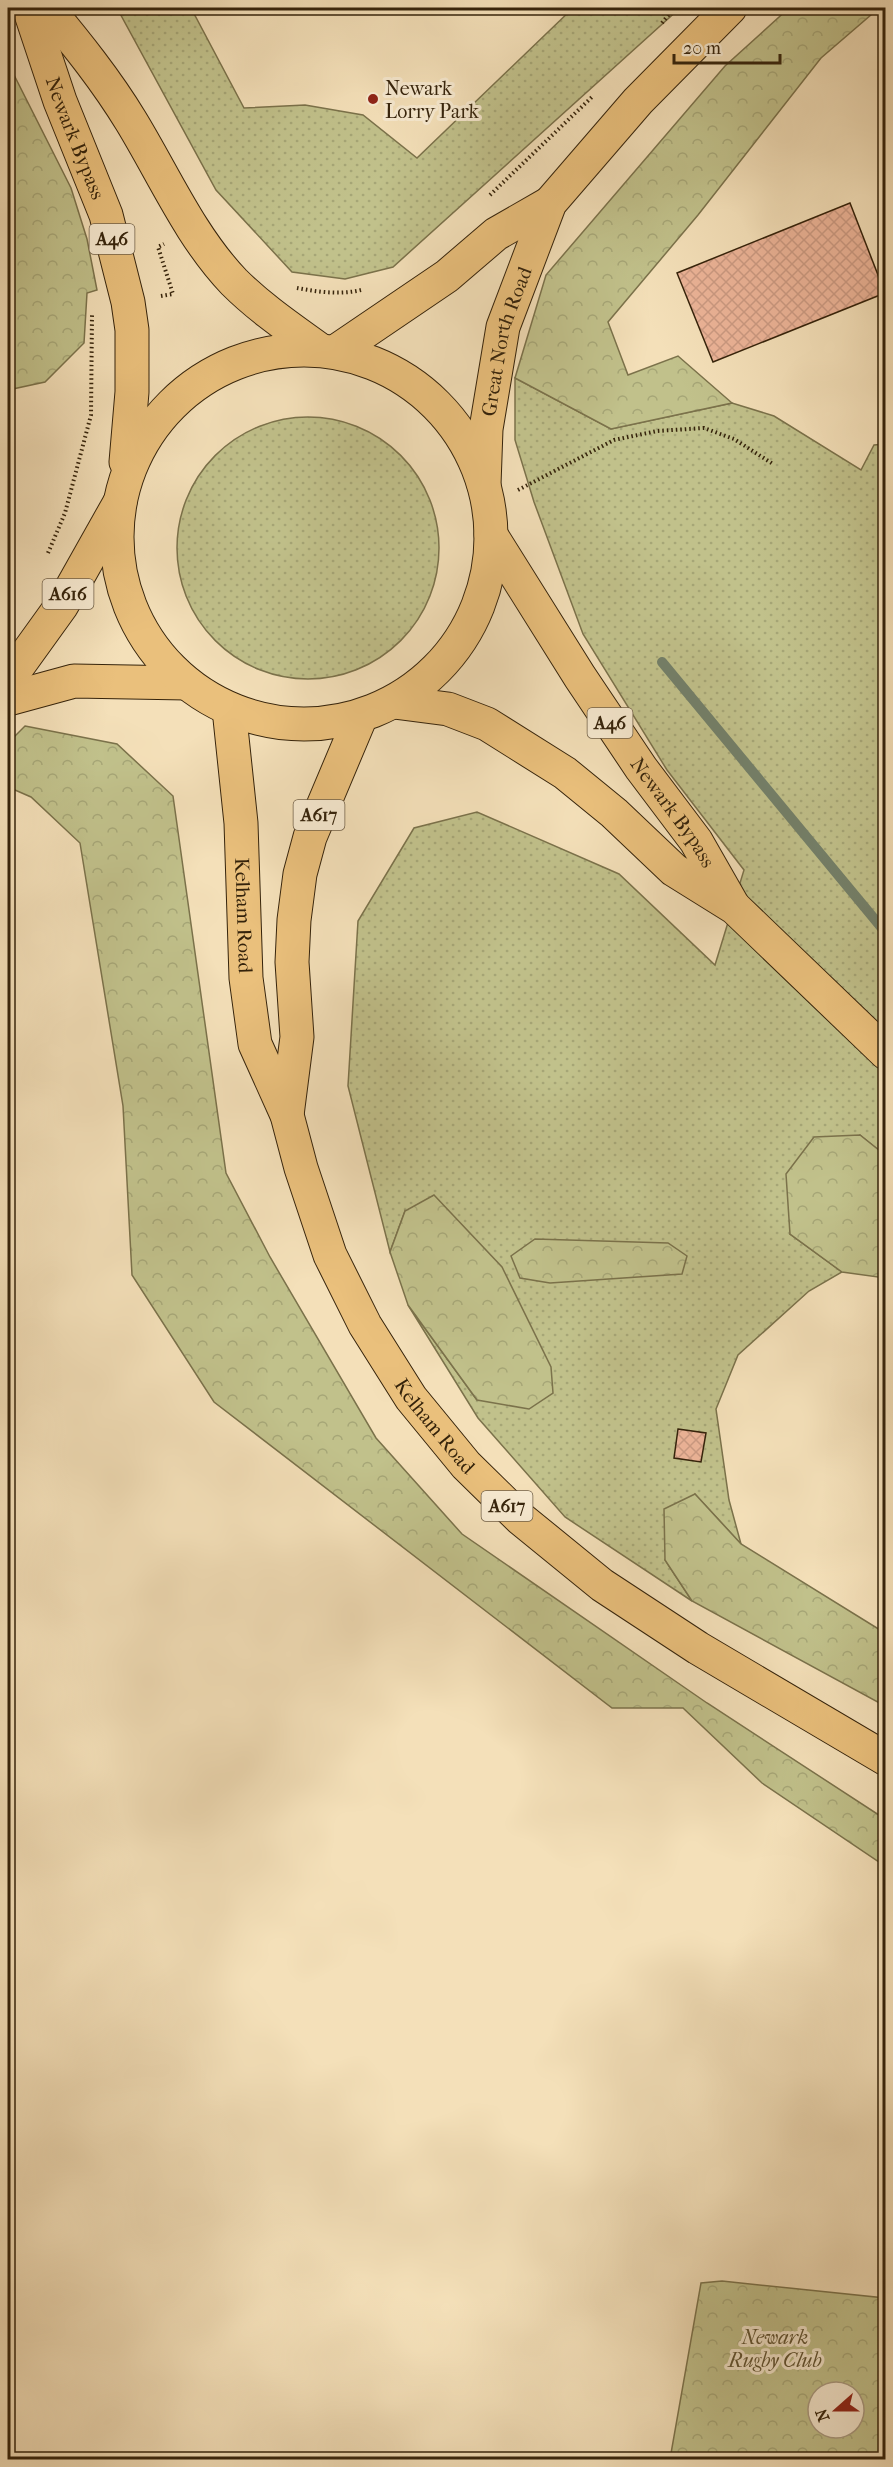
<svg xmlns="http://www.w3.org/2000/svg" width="893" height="2467" viewBox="0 0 893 2467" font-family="'IM FELL French Canon',serif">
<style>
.grass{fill:url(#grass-dots);stroke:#7b724b;stroke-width:1.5}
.forest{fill:url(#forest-crowns);stroke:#7b724b;stroke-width:1.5;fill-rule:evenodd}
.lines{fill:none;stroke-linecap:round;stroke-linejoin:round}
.stream{stroke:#73806a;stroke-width:10}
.building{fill:url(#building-cross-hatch);stroke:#35230b;stroke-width:1.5}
.major-casing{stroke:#35230b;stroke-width:35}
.highway-casing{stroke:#35230b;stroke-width:35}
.path{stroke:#35230b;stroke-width:4;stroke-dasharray:1.5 3;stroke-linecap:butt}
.major{stroke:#eac07c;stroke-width:33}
.highway{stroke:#eac07c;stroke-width:33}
.poi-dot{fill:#8f2418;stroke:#f8ebd2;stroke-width:2}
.labels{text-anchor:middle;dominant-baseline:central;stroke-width:6;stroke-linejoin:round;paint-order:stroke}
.shield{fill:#f8ebd2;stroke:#705f47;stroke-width:1.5}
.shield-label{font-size:18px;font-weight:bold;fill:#35230b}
.poi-label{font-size:20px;fill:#35230b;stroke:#f8ebd2;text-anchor:start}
.street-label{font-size:20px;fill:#35230b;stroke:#f8ebd2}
.park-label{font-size:20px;font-style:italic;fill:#5f5231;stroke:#f8ebd2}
</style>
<defs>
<pattern id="grass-dots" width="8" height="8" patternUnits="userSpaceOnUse" patternTransform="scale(1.5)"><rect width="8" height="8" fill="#c1c18b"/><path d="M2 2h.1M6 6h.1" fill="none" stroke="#a6a677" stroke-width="1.8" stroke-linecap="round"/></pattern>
<pattern id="forest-crowns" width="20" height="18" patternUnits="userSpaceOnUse" patternTransform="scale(1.5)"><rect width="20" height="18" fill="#c1c18b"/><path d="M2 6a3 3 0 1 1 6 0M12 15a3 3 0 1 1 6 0" fill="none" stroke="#a6a677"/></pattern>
<pattern id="building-cross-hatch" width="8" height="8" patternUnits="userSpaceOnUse" patternTransform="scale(1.5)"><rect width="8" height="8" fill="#ecb498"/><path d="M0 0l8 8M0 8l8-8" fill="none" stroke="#cb9a82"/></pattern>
</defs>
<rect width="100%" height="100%" fill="#f4e0b9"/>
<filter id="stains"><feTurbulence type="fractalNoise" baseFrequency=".00333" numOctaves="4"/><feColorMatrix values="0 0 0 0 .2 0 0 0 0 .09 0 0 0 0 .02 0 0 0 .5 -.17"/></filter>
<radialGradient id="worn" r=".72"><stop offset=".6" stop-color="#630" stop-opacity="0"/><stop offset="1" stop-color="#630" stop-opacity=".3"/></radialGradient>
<g class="grass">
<polygon points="117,8 191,8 244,108 305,105 363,115 417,158 573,8 680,8 393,267 345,279 292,272 216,190"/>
<polygon points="515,378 611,429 732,403 774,416 861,470 874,445 885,444 885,1155 860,1135 790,1234 842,1272 809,1291 738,1355 716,1409 729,1500 741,1544 695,1494 665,1560 692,1601 565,1517 478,1418 408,1305 477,1400 405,1211 390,1252 348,1086 358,921 414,828 477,812 619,874 715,965 744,870 667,770 583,634 534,502 515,440"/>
<circle cx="308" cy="548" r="131"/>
</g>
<g class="forest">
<polygon points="789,8 879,8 821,58 698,215 608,322 628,375 678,356 732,403 611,429 515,378 546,275 725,66"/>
<polygon points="8,63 71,188 87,239 97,290 87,293 84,343 45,382 8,390"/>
<polygon points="25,726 117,744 173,796 226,1173 270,1257 376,1438 462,1534 707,1703 885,1819 885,1866 762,1783 683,1708 612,1708 214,1402 132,1275 123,1106 80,843 31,797 8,787 8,743"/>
<polygon points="860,1135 885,1155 885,1278 842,1272 790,1234 786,1174 814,1137"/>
<polygon points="434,1195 502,1267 551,1367 553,1393 529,1409 477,1400 408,1305 390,1252 405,1211"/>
<polygon points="535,1239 668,1243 687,1256 682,1274 550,1283 520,1278 511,1256"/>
<polygon points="695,1494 741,1544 885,1633 885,1706 692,1601 665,1560 664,1509"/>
<path d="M722 2281 885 2298V2459H670L701 2283ZM818 2392H854V2428H818Z"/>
</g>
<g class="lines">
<polyline class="stream" points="662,662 886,933"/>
</g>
<g class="building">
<polygon points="850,203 885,293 713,362 677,273"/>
<polygon points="678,1429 706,1433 701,1462 674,1458"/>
</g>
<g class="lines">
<g class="major-casing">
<g id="major">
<polyline points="335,352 447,276 496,234 550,203"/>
<path id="s1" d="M484 485 486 429 503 327 550 203 638 101 730 8"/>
<polyline points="8,680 62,605 120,502"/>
<polyline points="8,699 74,681 186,683"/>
</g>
</g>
<g class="highway-casing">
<g id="highway">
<path id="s2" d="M29 8 60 101 106 215 128 302 132 330V392L126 462"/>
<path d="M47 8C77 44 106 80 131 121 164 175 190 236 234 282 260 308 291 329 320 350"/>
<circle cx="304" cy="537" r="187"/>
<path id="s3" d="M491 535 580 677 641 768 696 841 732 904"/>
<polyline points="394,702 448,709 487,724 565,773 614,813 674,870 735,908 886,1053"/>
<path id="s4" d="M229 709 241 823 246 978 255 1044 287 1115 301 1168 330 1255 365 1325 411 1398 466 1465 521 1519 602 1585 698 1648 886 1759"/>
<polyline points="287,1115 297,1037 292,962 294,920 300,874 310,837 361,716"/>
</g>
</g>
<g class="path">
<polyline points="662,23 674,8"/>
<polyline points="490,195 593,96"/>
<path d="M297 288C318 292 340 295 361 290"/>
<polyline points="161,296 173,294 158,247 164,244"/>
<polyline points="518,490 614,440 657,431 704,428 734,439 773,464"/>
<polyline points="48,553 65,513 91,415 92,313"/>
</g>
<use href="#major" class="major"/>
<use href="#highway" class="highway"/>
</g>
<circle class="poi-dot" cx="373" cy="99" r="6"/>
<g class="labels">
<g class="shield">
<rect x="89.5" y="224" width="45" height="30" rx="4.5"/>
<rect x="42.5" y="579" width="51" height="30" rx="4.5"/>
<rect x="587.5" y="708" width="45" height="30" rx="4.5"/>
<rect x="293.5" y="800" width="51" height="30" rx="4.5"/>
<rect x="481.5" y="1491" width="51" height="30" rx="4.5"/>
</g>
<g class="shield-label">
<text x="112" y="239">A46</text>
<text x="68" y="594">A616</text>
<text x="610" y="723">A46</text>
<text x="319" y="815">A617</text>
<text x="507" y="1506">A617</text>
</g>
<g class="poi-label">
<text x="385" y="88">Newark<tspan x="385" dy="23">Lorry Park</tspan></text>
</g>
<g class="street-label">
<text stroke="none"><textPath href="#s2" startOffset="138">Newark Bypass</textPath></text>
<text stroke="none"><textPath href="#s1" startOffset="146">Great North Road</textPath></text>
<text stroke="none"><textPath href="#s3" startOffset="332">Newark Bypass</textPath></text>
<text stroke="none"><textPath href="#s4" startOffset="207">Kelham Road</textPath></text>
<text stroke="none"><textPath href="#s4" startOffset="762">Kelham Road</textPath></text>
</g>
<g class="park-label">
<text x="775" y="2337">Newark<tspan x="775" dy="23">Rugby Club</tspan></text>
</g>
</g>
<rect width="893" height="2467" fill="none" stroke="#f4e0b9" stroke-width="30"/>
<rect x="9" y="9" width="875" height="2449" fill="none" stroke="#35230b" stroke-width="3"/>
<rect x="15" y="15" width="863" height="2437" fill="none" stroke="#35230b" stroke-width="1.5"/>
<g transform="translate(836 2410) rotate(249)"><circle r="28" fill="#f8ebd2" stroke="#aa9b82" stroke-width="1.5"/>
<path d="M0-4.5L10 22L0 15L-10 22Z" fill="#8f2418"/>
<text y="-9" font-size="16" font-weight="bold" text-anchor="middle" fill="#35230b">N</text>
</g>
<path d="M674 54v9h106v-9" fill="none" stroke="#35230b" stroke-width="3"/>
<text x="683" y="54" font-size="18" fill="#35230b" stroke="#f8ebd2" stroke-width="4.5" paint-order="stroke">20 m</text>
<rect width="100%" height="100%" filter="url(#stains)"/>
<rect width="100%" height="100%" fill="url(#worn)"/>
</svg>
